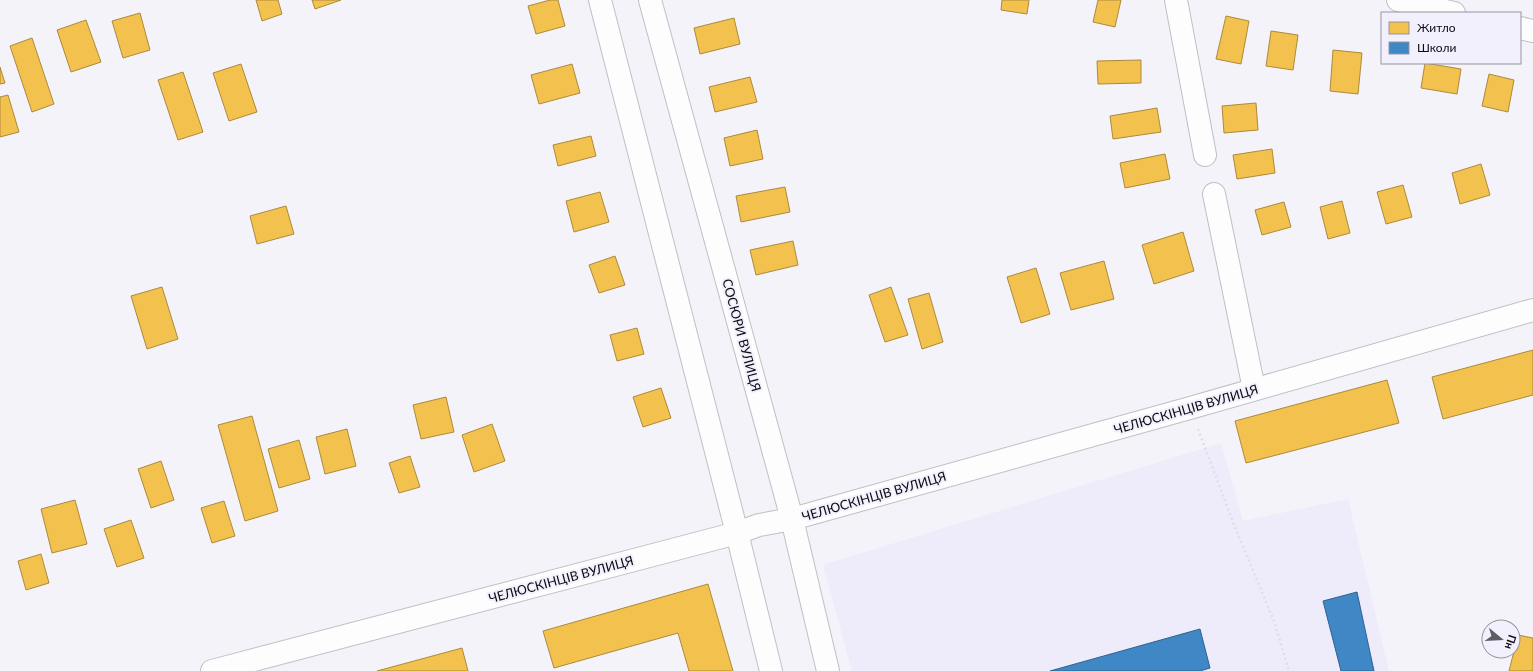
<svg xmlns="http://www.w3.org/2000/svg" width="1533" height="671" viewBox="0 0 1533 671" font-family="Lato,sans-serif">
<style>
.built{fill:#eeebfb}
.homes{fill:#f2c14e;stroke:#ad8a3b}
.schools{fill:#3f88c5;stroke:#30628f}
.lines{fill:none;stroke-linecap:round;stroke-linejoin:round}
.minor-casing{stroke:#c0bfc5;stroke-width:24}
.tertiary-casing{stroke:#c0bfc5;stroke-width:24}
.path{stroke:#dfdee0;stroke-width:2.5;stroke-dasharray:2 3;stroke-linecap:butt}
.minor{stroke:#fdfdfe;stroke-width:22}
.tertiary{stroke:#fdfdfe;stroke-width:22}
.labels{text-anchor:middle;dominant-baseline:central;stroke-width:4;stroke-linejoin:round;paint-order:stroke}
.street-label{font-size:13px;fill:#0c0b10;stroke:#f2f0fd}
</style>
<rect width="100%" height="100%" fill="#f4f3fa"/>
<polygon class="built" points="1221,443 1243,521 1348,499 1389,671 852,671 823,565"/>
<g class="homes">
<polygon points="256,0 278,0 282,14 262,21"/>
<polygon points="312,0 341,0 315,9"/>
<polygon points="550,0 558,0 565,26 536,34 528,6"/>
<polygon points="1002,0 1029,0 1027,14 1001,10"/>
<polygon points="1098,0 1121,0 1115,27 1093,22"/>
<polygon points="140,13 150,50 123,58 112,21"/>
<polygon points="1226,16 1249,21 1241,64 1216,59"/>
<polygon points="734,18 740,44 700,54 694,28"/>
<polygon points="86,20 101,62 71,72 57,30"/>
<polygon points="1271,31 1298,35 1293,70 1266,66"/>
<polygon points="32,38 54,104 32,112 10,46"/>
<polygon points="1333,50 1362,53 1358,94 1330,91"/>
<polygon points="1141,60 1141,83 1098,84 1097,61"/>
<polygon points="1425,63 1461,69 1457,94 1421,88"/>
<polygon points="241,64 257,112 229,121 213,73"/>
<polygon points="572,64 580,93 539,104 531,75"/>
<polygon points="0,67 5,83 0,84"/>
<polygon points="183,72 203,132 178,140 158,80"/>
<polygon points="1489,74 1514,80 1508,112 1482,106"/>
<polygon points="750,77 757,102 715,112 709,87"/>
<polygon points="8,95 19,132 0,137 0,97"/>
<polygon points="1256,103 1258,130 1224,133 1222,106"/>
<polygon points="1157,108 1161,132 1113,139 1110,116"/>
<polygon points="757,130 763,159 730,166 724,138"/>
<polygon points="591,136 596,156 558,166 553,145"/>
<polygon points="1272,149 1275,173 1237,179 1233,155"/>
<polygon points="1165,154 1170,179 1125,188 1120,163"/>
<polygon points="1481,164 1490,195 1460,204 1452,173"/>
<polygon points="1403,185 1412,217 1386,224 1377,192"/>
<polygon points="785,187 790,212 741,222 736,196"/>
<polygon points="600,192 609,222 574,232 566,201"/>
<polygon points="1342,201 1350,233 1328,239 1320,207"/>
<polygon points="1284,202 1291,227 1262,235 1255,210"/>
<polygon points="286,206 294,234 257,244 250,216"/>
<polygon points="1183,232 1194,271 1154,284 1142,245"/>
<polygon points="793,241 798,265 756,275 750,250"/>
<polygon points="615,256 625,285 599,293 589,265"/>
<polygon points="1104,261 1114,299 1071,310 1060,273"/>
<polygon points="1036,268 1050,314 1021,323 1007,277"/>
<polygon points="162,287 178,339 147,349 131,296"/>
<polygon points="891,287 908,335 885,342 869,295"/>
<polygon points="929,293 943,342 922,349 908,299"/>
<polygon points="637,328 644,354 617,361 610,335"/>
<polygon points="1533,350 1533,395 1443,419 1432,377"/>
<polygon points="1387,380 1399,423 1246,463 1235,421"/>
<polygon points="661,388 671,418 643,427 633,397"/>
<polygon points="446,397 454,432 421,439 413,405"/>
<polygon points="252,416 278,511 245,521 218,425"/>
<polygon points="492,424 505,461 474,472 462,435"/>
<polygon points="347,429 356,466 325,474 316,437"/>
<polygon points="299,440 310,479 279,488 268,449"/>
<polygon points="410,456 420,487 399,493 389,463"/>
<polygon points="161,461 174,500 151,508 138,469"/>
<polygon points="75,500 87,544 52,553 41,509"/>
<polygon points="224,501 235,536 212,543 201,508"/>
<polygon points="131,520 144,558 117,567 104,529"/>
<polygon points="41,554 49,583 26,590 18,561"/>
<polygon points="708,584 733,671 689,671 678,633 554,668 543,631"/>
<polygon points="1518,635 1533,638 1533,671 1509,671"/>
<polygon points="462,648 468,671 377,671"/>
</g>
<g class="schools">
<polygon points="1357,592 1374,671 1341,671 1323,601"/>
<polygon points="1200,629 1210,668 1200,671 1050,671"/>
</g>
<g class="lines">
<g class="minor-casing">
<g id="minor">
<polyline points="1176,0 1205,155"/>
<polyline points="1398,0 1454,13"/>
<polyline points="1520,28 1533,31"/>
<polyline points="1214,194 1254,389"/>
<polyline points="792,519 1190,408 1533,310"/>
</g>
</g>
<g class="tertiary-casing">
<g id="tertiary">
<polyline points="600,0 737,533 771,671"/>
<polyline points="650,0 792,519 828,671"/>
<polyline points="212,671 737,533 759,525 792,519"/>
</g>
</g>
<polyline class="path" points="1198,429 1234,525 1274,621 1289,671"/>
<use href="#minor" class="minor"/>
<use href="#tertiary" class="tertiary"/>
</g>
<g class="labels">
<g class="street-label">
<text transform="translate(742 335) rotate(75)">СОСЮРИ ВУЛИЦЯ</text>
<text transform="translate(1186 409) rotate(-16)">ЧЕЛЮСКІНЦІВ ВУЛИЦЯ</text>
<text transform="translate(874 496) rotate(-16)">ЧЕЛЮСКІНЦІВ ВУЛИЦЯ</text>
<text transform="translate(561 579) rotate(-15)">ЧЕЛЮСКІНЦІВ ВУЛИЦЯ</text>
</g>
</g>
<rect x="1381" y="12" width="140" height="52" fill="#f2f0fd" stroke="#96949e"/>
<rect x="1389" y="22" width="20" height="12" fill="#f2c14e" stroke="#96949e"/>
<text x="1417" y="32" font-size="12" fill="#0c0b10">Житло</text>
<rect x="1389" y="42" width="20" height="12" fill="#3f88c5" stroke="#96949e"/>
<text x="1417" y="52" font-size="12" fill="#0c0b10">Школи</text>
<g transform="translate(1501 639) rotate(108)"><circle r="19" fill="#f2f0fd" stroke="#96949e"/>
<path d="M0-3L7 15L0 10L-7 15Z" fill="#5d5c62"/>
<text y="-6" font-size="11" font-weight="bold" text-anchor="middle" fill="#0c0b10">Пн</text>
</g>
</svg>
